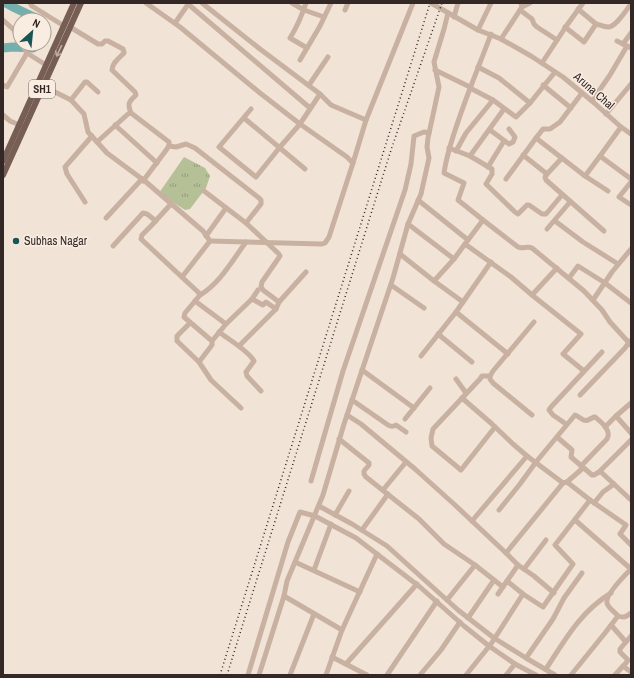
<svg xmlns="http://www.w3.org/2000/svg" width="634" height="678" viewBox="0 0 634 678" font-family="'Archivo Narrow',sans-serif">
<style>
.grass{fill:url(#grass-tufts)}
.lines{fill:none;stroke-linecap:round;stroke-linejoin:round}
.river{stroke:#74afad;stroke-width:9}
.minor{stroke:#c9b1a2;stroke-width:5}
.major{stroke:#765e55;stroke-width:6}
.rail{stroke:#332825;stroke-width:1.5;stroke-dasharray:1 3;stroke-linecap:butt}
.oneway{stroke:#beada3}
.poi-dot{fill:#1a5555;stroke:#f9ede2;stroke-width:1.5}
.labels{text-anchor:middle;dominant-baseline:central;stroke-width:3;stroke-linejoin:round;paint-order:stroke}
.shield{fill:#f9ede2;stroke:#6e635e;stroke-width:1}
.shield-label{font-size:11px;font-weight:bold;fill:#332825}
.street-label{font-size:12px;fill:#332825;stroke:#f9ede2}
.poi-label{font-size:12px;fill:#332825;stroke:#f9ede2;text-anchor:start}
</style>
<defs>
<pattern id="grass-tufts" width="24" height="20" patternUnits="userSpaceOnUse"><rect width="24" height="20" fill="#b5c096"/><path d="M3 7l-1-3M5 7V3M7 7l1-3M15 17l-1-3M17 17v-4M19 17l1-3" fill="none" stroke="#949c7a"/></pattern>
</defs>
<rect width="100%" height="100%" fill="#f1e3d6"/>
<polygon class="grass" points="184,157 205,168 210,176 206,188 190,209 185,210 159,193"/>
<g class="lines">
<g class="river">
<polyline points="6,3 15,8 40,20"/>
<polyline points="44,25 46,31 44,36"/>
<polyline points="3,48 13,47 33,48 38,44"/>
</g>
<g class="minor">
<polyline points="30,3 32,6 64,26"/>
<polyline points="146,3 180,27 260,93 300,124 347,157 353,163 329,237 325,243 322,244 210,241"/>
<polyline points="202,3 260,49 320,94 300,124 280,147 256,177 219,147 251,109"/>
<polyline points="292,3 304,10 324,17"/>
<path d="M306 3C302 15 297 27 290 38L307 48"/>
<polyline points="431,3 478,30 501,39 531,56 563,77 592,101 621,127 631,134"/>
<polyline points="188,4 310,108"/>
<polyline points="522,7 530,3"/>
<polyline points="578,9 596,24"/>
<polyline points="345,10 348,3"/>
<polyline points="520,10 532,19 534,24 537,27 557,40"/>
<polyline points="454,17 458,3"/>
<polyline points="3,20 14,30 20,41"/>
<polyline points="175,23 189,3"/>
<path d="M70 27 98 44H102L105 41H108L123 49 124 52V53C119 58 112 63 112 70L135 92 136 95C129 102 127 103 131 113"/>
<path d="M565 27 584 42 596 24C600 25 604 27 608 27 616 27 626 10 631 4"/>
<polyline points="478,30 491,3"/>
<path d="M491 34C481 61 470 87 461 113 454 133 447 152 444 173L464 183 458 200 483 220 518 247C523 249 527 246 532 248L584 291 602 310 610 322 631 345"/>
<polyline points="501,39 522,7 521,3"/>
<polyline points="617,41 631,48"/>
<polyline points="22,44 27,53"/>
<polyline points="623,44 631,33"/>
<polyline points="300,60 320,26 331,3"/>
<polyline points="542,63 567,25 583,3"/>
<polyline points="478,67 499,78 530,103"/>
<polyline points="435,70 470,87"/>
<polyline points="3,85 7,87 27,53 46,65"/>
<polyline points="309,85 328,57"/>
<polyline points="543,85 571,108"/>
<polyline points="43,86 71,100 84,114 88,132 107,153 146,182 203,231 210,241 182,277"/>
<polyline points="470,88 493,100 516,117 530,103 555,72"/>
<polyline points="320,94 331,105 366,120"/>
<polyline points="71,100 85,82 87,82 98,92"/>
<polyline points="592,101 610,75 627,46"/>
<polyline points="504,109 470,156 492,169 492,174 486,184 515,212 518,214 527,205 529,205 542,214 546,214 562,195"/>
<polyline points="606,114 631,84"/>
<polyline points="3,115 10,121 22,126"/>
<polyline points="244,118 305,169"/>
<polyline points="115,125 157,163"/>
<polyline points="490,130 509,144 513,142 515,137 509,129"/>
<polyline points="536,138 543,129 550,129 560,122 582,93"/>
<polyline points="97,142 128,114 131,113 169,142 169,145 167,149 143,181"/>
<polyline points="169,146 176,147 186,144 195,148 259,198 261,200 261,204 246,223"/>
<polyline points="449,148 470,156"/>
<polyline points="456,151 466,133 493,100"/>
<polyline points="523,155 547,174"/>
<polyline points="600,156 631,179"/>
<polyline points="562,158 547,174 545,177 546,180 604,231"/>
<polyline points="353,163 366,120 413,3"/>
<polyline points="488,167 504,141"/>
<polyline points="506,179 536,138 585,176"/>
<polyline points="631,182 619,197 631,205"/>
<polyline points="204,191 246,223 279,254 280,256 262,282 261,287 263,290 279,302"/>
<polyline points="608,191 585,176 600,156 621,127"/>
<polyline points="418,200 468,240"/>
<polyline points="85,202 67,174 65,167 92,136"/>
<polyline points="171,204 151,226 142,235 141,239 198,292 200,295 185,313 184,317 212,341 212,345 199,362"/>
<polyline points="106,218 142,179"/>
<polyline points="483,220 465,244 511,277 532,295 581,334 563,354 584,371"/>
<polyline points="555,221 583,242 618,264"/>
<polyline points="408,224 454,259"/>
<polyline points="547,229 570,202"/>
<polyline points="206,236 226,208"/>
<polyline points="113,246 143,213 147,214 156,221"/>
<polyline points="400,254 434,281 463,302"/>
<polyline points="491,262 456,312 508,354"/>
<polyline points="569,278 578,266 605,283 631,303"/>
<polyline points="434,281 454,259 465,244"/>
<polyline points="391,285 424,308"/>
<polyline points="258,290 252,299 263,305 266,302 276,309"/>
<path d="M200 295C220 283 232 261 246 242"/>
<polyline points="532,295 557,268"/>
<polyline points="593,300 612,272 631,249"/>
<polyline points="195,301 226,324"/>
<polyline points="190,323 177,336 177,341 199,362 211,380 241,408"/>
<path d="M219 332C228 339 249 351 254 361L246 372 247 376 261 391"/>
<polyline points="438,334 472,362"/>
<polyline points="212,341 226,324 252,299"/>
<polyline points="239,346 276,309 279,302 306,272"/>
<polyline points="421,356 456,312"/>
<polyline points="362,370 414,408"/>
<polyline points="490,376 482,376 480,379 433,429 431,438 432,446 461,470 495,427"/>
<polyline points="456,379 466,393"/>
<polyline points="580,395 625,348 630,341"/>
<polyline points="462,398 492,424 513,444 527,456 563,483"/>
<path d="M352 400 388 425C391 427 393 427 396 425L406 432"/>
<polyline points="631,403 616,416 631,433"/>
<polyline points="347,415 361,424 415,469 455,505 506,553 518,565 534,576 554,593"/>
<polyline points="532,415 493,383 490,379 490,376 493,371 534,322"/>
<polyline points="405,419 430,388"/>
<polyline points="566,424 553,415 549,410 551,407 602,352"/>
<polyline points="605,427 616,416"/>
<polyline points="557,437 571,449 572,450 571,457 592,475 594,475 599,472 601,472 631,500"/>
<polyline points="339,439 369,463 369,465 364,471 364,474 366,477 419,519 444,544 475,565 503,587"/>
<polyline points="599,472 631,440"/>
<polyline points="311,481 343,371 405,190 411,164 414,136 424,132 429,133"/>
<polyline points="567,482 590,500 626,525 620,534 631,545"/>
<polyline points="383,490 406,462"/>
<polyline points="594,503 603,492 614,484"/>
<polyline points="319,506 352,524 387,546 458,610 494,638 526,658"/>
<path d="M499 510 520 484 536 462 575 415C585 419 582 424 594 417H595C601 422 612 430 607 439L581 466"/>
<polyline points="335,515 349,491"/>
<polyline points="575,520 631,569"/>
<polyline points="472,521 527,456"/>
<polyline points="362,530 388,494"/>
<polyline points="506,553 563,483 567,482 583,468"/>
<polyline points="295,562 360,592"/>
<polyline points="524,569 546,540"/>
<polyline points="314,570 331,524"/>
<polyline points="507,581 518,565"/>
<polyline points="498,594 507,581 523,594"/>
<polyline points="284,596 342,630"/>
<polyline points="447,600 475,565"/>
<path d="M618 616C615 612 608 608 607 603 605 595 625 575 631 569"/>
<polyline points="468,618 494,580"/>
<polyline points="611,625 626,642"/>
<polyline points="332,657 367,675"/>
<polyline points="346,664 417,584"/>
<polyline points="623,666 626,663 628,660 620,652 620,649 631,636"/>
<path d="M546 669C565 640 580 612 611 593"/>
<polyline points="248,675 288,542 300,512 315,516 356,538 420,587 464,626 489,646 515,664 536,675"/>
<polyline points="259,675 284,596 287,581 323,495 344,424 393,278 408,224 421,194 429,158 427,147 428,138 439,87 434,62 444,29 448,13"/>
<polyline points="290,675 314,614"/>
<polyline points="326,675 342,630 377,554"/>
<polyline points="387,675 437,601"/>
<polyline points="420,675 441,650 460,622"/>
<polyline points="466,675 491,644 523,594 543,607 573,564 555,545 590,500"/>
<polyline points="506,675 515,664"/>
<polyline points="555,675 526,658 553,619 564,598 582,573"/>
<path d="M571 675 605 633 618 616C624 618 626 617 631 613"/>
<polyline points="615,675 623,666 631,672"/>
</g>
<g class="major">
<polyline points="3,161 74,3"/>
<polyline points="3,175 81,3"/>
</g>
<g class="rail">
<polyline points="220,675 430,3"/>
<polyline points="227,675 391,150 442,3"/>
</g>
</g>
<defs><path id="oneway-shaft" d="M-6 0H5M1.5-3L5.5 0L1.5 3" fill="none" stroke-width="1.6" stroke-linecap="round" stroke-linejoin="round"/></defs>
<use class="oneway" href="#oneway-shaft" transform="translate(59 51) rotate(115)"/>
<circle class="poi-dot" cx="16" cy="241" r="4"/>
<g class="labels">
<rect class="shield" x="29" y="80" width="26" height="18" rx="3"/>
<g class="shield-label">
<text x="42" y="89">SH1</text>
</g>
<g class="street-label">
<text transform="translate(594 91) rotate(41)">Aruna Chal</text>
</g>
<g class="poi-label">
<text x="24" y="241">Subhas Nagar</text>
</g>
</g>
<rect width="634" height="678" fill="none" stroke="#332825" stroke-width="8"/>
<g transform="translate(32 32) rotate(27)"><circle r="19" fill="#f9ede2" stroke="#aa9e96"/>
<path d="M0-3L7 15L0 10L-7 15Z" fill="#1a5555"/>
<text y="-6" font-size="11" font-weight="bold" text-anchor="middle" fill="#332825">N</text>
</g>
</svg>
